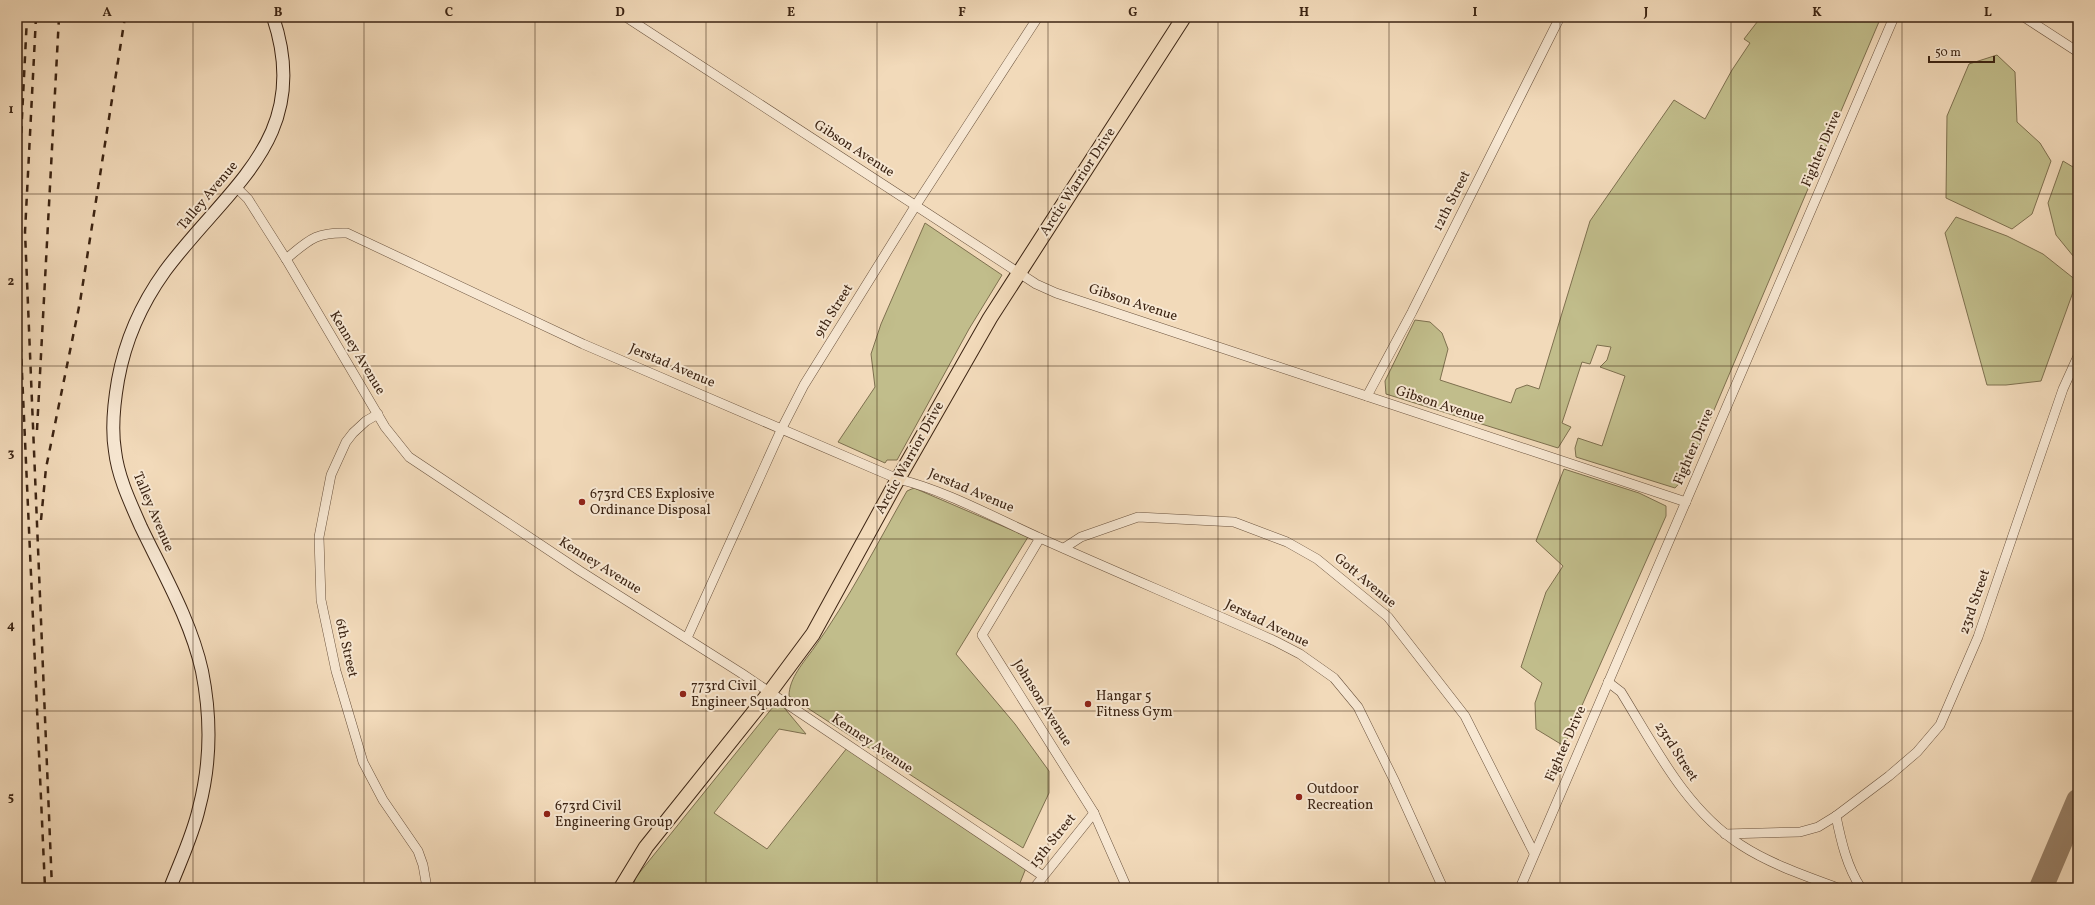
<svg xmlns="http://www.w3.org/2000/svg" width="2095" height="905" viewBox="0 0 2095 905" font-family="Vollkorn,serif">
<style>
.green{fill:#c1bd8b;stroke:#7e704f}
.lines{fill:none;stroke-linecap:round;stroke-linejoin:round}
.taxiway{stroke:#977f66;stroke-width:24}
.street-casing{stroke:#6a523d;stroke-width:10}
.secondary-casing{stroke:#3c2413;stroke-width:14}
.primary-casing{stroke:#3c2413;stroke-width:16}
.street{stroke:#f7e7d2;stroke-width:9}
.secondary{stroke:#f7e7d2;stroke-width:12}
.primary{stroke:#f2daba;stroke-width:14}
.rail{stroke:#3c2413;stroke-width:2.5;stroke-dasharray:7 7;stroke-linecap:butt}
.grid{fill:none;stroke:#3c2413;stroke-width:1;stroke-opacity:0.55}
.poi-dot{fill:#8f2418;stroke:#f7e7d2;stroke-width:1.5}
.labels{text-anchor:middle;dominant-baseline:central;stroke-width:4;stroke-linejoin:round;paint-order:stroke}
.street-label{font-size:14px;fill:#3c2413;stroke:#f7e7d2}
.poi-label{font-size:14px;fill:#3c2413;stroke:#f7e7d2;text-anchor:start}
.neatline{fill:none;stroke:#3c2413;stroke-width:1.5}
.grid-label{font-size:13px;text-anchor:middle;font-weight:bold;fill:#3c2413}
</style>
<rect width="100%" height="100%" fill="#f2daba"/>
<filter id="stains"><feTurbulence type="fractalNoise" baseFrequency=".005" numOctaves="4"/><feColorMatrix values="0 0 0 0 .2 0 0 0 0 .09 0 0 0 0 .02 0 0 0 .5 -.17"/></filter>
<radialGradient id="worn" r=".72"><stop offset=".6" stop-color="#630" stop-opacity="0"/><stop offset="1" stop-color="#630" stop-opacity=".3"/></radialGradient>
<g class="green">
<polygon points="1761,17 1881,17 1686,476 1675,488 1576,457 1575,448 1578,438 1602,446 1625,376 1600,367 1607,360 1611,347 1597,345 1590,364 1582,362 1562,423 1571,427 1558,448 1386,394 1385,381 1415,320 1430,322 1442,333 1448,349 1440,380 1511,403 1516,389 1527,385 1539,389 1590,221 1674,100 1705,119 1732,70 1750,43 1744,39"/>
<polygon points="1997,55 2015,72 2017,122 2040,143 2051,161 2032,214 2012,229 1946,198 1947,116 1969,64"/>
<polygon points="2063,161 2078,170 2078,262 2056,235 2048,203"/>
<polygon points="1956,217 2007,236 2043,254 2077,281 2041,381 2006,385 1987,385 1945,233"/>
<polygon points="925,223 1002,275 969,329 897,460 887,460 885,463 838,442 875,387 871,354 881,324"/>
<polygon points="1564,469 1639,493 1666,506 1666,516 1564,746 1536,729 1535,703 1542,683 1521,667 1546,592 1563,566 1536,541"/>
<path d="M914 488 1028 537 956 654 1015 724 1049 771V793L1023 848 789 696C789 678 804 662 814 648 849 599 877 544 907 491Z"/>
<polygon points="781,704 806,734 779,729 714,813 767,849 847,748 1026,868 1018,888 632,888 636,877 773,707 778,707"/>
</g>
<g class="lines">
<polyline class="taxiway" points="2041,888 2078,801"/>
<g class="street-casing">
<g id="street">
<polyline points="626,17 1036,284 1056,293 1686,502"/>
<polyline points="2024,17 2078,52"/>
<polyline points="237,188 248,199 286,259 385,427 409,457 580,571 741,673 1043,876"/>
<path d="M286 259C309 240 315 232 347 233L583 344 898 479C947 491 993 517 1040 538 1118 573 1197 606 1275 641L1300 654 1334 678 1358 707 1395 782 1443 888"/>
<polyline points="1367,396 1412,312 1560,17"/>
<polyline points="378,414 366,421 353,433 346,442 331,475 319,537 321,600 336,671 363,762 383,800 418,851 423,865 427,888"/>
<polyline points="1040,538 982,635 1094,813 1127,888"/>
<polyline points="1064,548 1081,537 1138,517 1234,522 1287,542 1317,559 1388,617 1465,716 1534,853"/>
<polyline points="687,638 782,428 804,385 916,205 1038,17"/>
<path d="M1608 682 1621 692C1655 747 1686 810 1741 845 1770 864 1806 876 1838 888"/>
<path d="M1836 816C1841 841 1847 867 1861 888"/>
<polyline points="1725,834 1800,832 1818,827 1836,816 1889,776 1917,752 1940,725 1978,637 2063,389 2078,356"/>
<polyline points="1034,888 1094,813"/>
<polyline points="1520,888 1894,17"/>
</g>
</g>
<g class="secondary-casing">
<path id="secondary" d="M170 888C180 862 193 835 199 808 211 763 211 716 202 671 191 621 163 573 141 527 130 502 118 477 115 451 111 427 114 403 118 380 125 341 142 303 165 271 227 187 314 138 273 17"/>
</g>
<g class="primary-casing">
<polyline id="primary" points="621,888 646,847 770,692 813,634 898,479 990,318 1184,17"/>
</g>
<use href="#street" class="street"/>
<use href="#secondary" class="secondary"/>
<use href="#primary" class="primary"/>
<g class="rail">
<polyline points="36,17 25,232 52,888"/>
<polyline points="17,217 27,17"/>
<polyline points="17,261 45,888"/>
<polyline points="37,430 59,17"/>
<polyline points="41,520 46,468 80,302 125,17"/>
</g>
</g>
<path class="grid" d="M193 17V888M364 17V888M535 17V888M706 17V888M877 17V888M1048 17V888M1218 17V888M1389 17V888M1560 17V888M1731 17V888M1902 17V888M17 194H2078M17 366H2078M17 539H2078M17 711H2078"/>
<g class="poi-dot">
<circle cx="582" cy="502" r="4"/>
<circle cx="683" cy="694" r="4"/>
<circle cx="1088" cy="704" r="4"/>
<circle cx="1299" cy="797" r="4"/>
<circle cx="547" cy="814" r="4"/>
</g>
<g class="labels">
<g class="street-label">
<text transform="translate(854 149) rotate(33)">Gibson Avenue</text>
<text transform="translate(1822 149) rotate(-67)">Fighter Drive</text>
<text transform="translate(1078 182) rotate(-57)">Arctic Warrior Drive</text>
<text transform="translate(208 196) rotate(-50)">Talley Avenue</text>
<text transform="translate(1452 201) rotate(-63)">12th Street</text>
<text transform="translate(1133 303) rotate(18)">Gibson Avenue</text>
<text transform="translate(834 311) rotate(-58)">9th Street</text>
<text transform="translate(357 353) rotate(59)">Kenney Avenue</text>
<text transform="translate(672 366) rotate(23)">Jerstad Avenue</text>
<text transform="translate(1440 405) rotate(18)">Gibson Avenue</text>
<text transform="translate(1694 447) rotate(-67)">Fighter Drive</text>
<text transform="translate(910 458) rotate(-61)">Arctic Warrior Drive</text>
<text transform="translate(971 491) rotate(23)">Jerstad Avenue</text>
<text transform="translate(153 512) rotate(67)">Talley Avenue</text>
<text transform="translate(600 566) rotate(32)">Kenney Avenue</text>
<text transform="translate(1365 581) rotate(40)">Gott Avenue</text>
<text transform="translate(1975 602) rotate(-71)">23rd Street</text>
<text transform="translate(1267 624) rotate(26)">Jerstad Avenue</text>
<text transform="translate(346 648) rotate(77)">6th Street</text>
<text transform="translate(1042 703) rotate(58)">Johnson Avenue</text>
<text transform="translate(872 744) rotate(34)">Kenney Avenue</text>
<text transform="translate(1566 744) rotate(-66)">Fighter Drive</text>
<text transform="translate(1676 752) rotate(57)">23rd Street</text>
<text transform="translate(1053 841) rotate(-51)">15th Street</text>
</g>
<g class="poi-label">
<text x="590" y="494">673rd CES Explosive<tspan x="590" dy="16">Ordinance Disposal</tspan></text>
<text x="691" y="686">773rd Civil<tspan x="691" dy="16">Engineer Squadron</tspan></text>
<text x="1096" y="696">Hangar 5<tspan x="1096" dy="16">Fitness Gym</tspan></text>
<text x="1307" y="789">Outdoor<tspan x="1307" dy="16">Recreation</tspan></text>
<text x="555" y="806">673rd Civil<tspan x="555" dy="16">Engineering Group</tspan></text>
</g>
</g>
<rect width="2095" height="905" fill="none" stroke="#f2daba" stroke-width="44"/>
<path d="M1929 56v6h65v-6" fill="none" stroke="#3c2413" stroke-width="2"/>
<text x="1935" y="56" font-size="12" fill="#3c2413" stroke="#f7e7d2" stroke-width="3" paint-order="stroke">50 m</text>
<rect x="22" y="22" width="2051" height="861" class="neatline"/>
<g class="grid-label">
<text x="107" y="16">A</text>
<text x="278" y="16">B</text>
<text x="449" y="16">C</text>
<text x="620" y="16">D</text>
<text x="791" y="16">E</text>
<text x="962" y="16">F</text>
<text x="1133" y="16">G</text>
<text x="1304" y="16">H</text>
<text x="1475" y="16">I</text>
<text x="1646" y="16">J</text>
<text x="1817" y="16">K</text>
<text x="1988" y="16">L</text>
<text x="11" y="113">1</text>
<text x="11" y="285">2</text>
<text x="11" y="457">3</text>
<text x="11" y="629">4</text>
<text x="11" y="801">5</text>
</g>
<rect width="100%" height="100%" filter="url(#stains)"/>
<rect width="100%" height="100%" fill="url(#worn)"/>
</svg>
